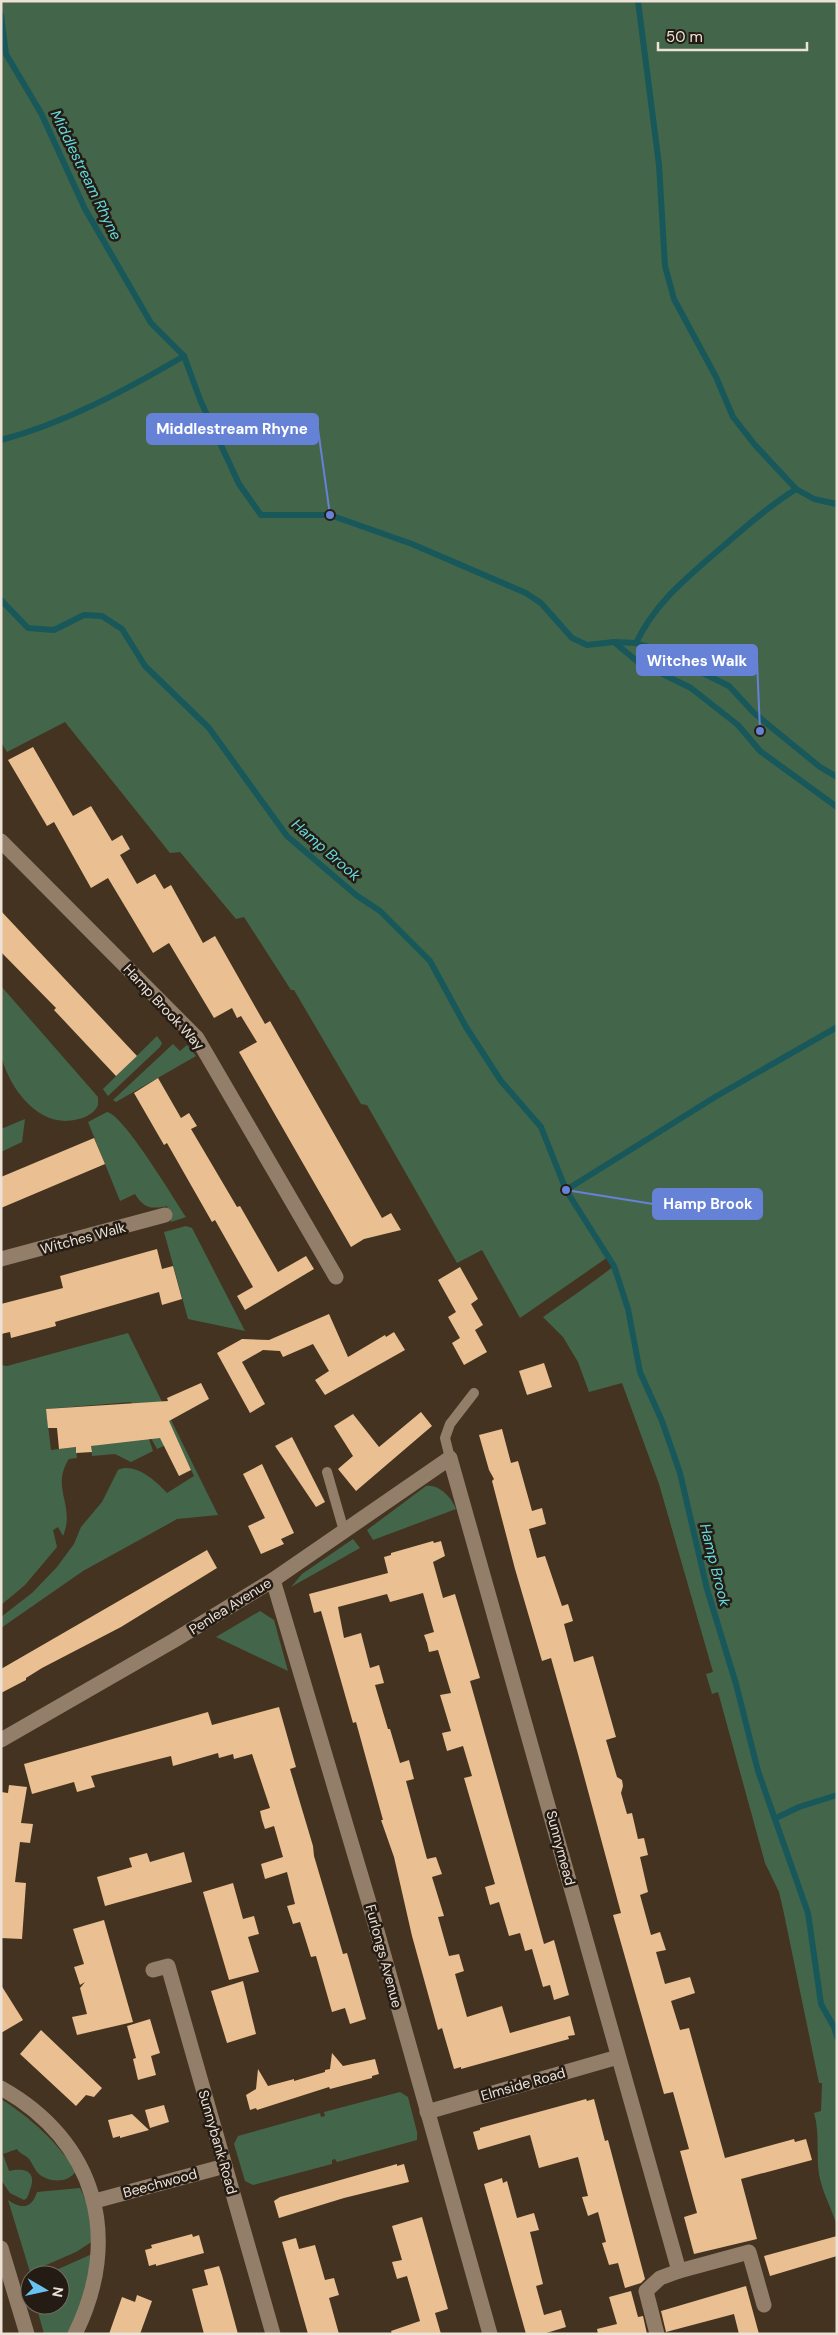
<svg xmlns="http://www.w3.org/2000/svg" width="838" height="2335" viewBox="0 0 838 2335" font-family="'DM Sans',sans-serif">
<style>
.green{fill:#43664b}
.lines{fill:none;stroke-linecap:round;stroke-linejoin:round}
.stream{stroke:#18585a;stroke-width:6}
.building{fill:#eabf91}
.service{stroke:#927e69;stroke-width:10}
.minor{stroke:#927e69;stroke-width:15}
.labels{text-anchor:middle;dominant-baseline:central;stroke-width:5;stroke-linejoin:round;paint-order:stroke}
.street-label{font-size:14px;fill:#ede2d6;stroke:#241c14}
.water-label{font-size:15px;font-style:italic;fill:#62dbdf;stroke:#241c14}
.leader{fill:none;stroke:#6682d7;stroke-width:2}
.callout-dot{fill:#6682d7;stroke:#241c14;stroke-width:2}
.callout{fill:#6682d7;stroke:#6682d7;stroke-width:2}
.callout-label{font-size:15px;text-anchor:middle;font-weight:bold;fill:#fff}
</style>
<rect width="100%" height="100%" fill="#443320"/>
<g class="green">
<path d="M1 1H837V2226C832 2209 822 2192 819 2174 816 2154 820 2133 814 2113L821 2111 822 2083H819L783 1909 779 1892 765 1863 718 1692 712 1694 706 1674 713 1672 659 1484 622 1383 589 1392 578 1362 563 1337 543 1317C567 1300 591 1284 614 1266L608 1257 520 1318 482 1250 457 1263 367 1105 361 1104 294 990H291L244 917 236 919 180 852 170 853 65 722 7 752 1 742Z"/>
<path d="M1 986 98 1097V1105C93 1117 78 1120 66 1121 34 1121 10 1087 2 1059 0 1043 1 1004 1 986Z"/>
<polygon points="157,1036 162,1043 160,1047 108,1096 103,1089"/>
<polygon points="173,1044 180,1051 187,1045 196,1056 116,1102 113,1100"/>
<path d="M107 1112C123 1114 174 1199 186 1217L171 1222 167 1206C152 1209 144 1209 135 1194L120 1201 88 1122Z"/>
<polygon points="25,1119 22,1142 1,1152 1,1129"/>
<polygon points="186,1226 192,1228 245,1331 188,1319 164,1232"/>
<path d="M128 1333 218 1515 177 1519 170 1523 83 1571 1 1628V1617L32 1593 57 1567 74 1544 81 1527 102 1502 118 1470C135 1462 156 1481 167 1493L194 1476 177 1440 157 1449 131 1402 46 1409 51 1450 76 1447 77 1458 69 1459C50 1488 76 1505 63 1536L58 1527 53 1530 57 1547 25 1585 1 1605V1365L7 1366Z"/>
<polygon points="148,1436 153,1451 131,1462 115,1454 92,1456 91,1446"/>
<path d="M426 1486C439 1484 451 1497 456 1509L373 1540 367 1530Z"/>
<polygon points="353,1539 360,1548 291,1587 302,1574"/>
<polygon points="260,1611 274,1620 288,1671 216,1637"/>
<polygon points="400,2092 408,2097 417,2132 417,2140 337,2162 335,2159 332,2160 332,2164 253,2185 245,2181 234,2144 238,2136 320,2113 321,2117 325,2116 324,2112"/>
<path d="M1 2099C32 2119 55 2140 76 2171 68 2184 47 2183 37 2172 34 2168 32 2163 29 2159 24 2154 20 2154 17 2149L3 2154 9 2171C26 2167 37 2172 30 2190 28 2195 29 2197 24 2200L10 2193 1 2180Z"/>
<path d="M80 2188 88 2205 93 2241 76 2252 30 2272 8 2200C22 2210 32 2208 37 2192Z"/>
<polygon points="92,2254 85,2294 68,2334 44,2334 36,2305 60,2305 60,2275 45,2275"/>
</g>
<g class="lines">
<g class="stream">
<polyline points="638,1 659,165 665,266 674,299 716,377 733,417 755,445 796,489"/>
<polyline points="1,15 6,54 41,113 85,209 151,323 184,356 201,402 239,484 261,515 330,515 412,544 526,593 541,603 572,638 587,645 614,642 638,662 691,688 738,725 760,751 837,807"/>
<path d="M1 440C65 423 126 390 184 356"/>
<polyline points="1,600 28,628 54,630 84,615 102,616 122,629 145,666 209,728 287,836 356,895 380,911 430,961 466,1027 501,1081 541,1127 566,1190 614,1266 628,1309 640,1372 662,1421 680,1473 707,1589 736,1684 758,1771 808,1913 821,2004 834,2027 837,2037"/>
<polyline points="614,642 636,643 652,648 729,686 754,713 820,767 837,777"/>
<path d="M636 643C655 604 682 582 714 554 741 531 766 508 796 489L814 499 837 504"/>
<polyline points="566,1190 715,1097 837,1027"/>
<polyline points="776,1818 799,1807 837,1795"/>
</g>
</g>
<g class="building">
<polygon points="33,747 73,816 91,806 112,841 122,835 130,849 120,855 137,884 155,874 164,889 171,885 203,943 215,936 265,1024 270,1021 382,1218 391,1213 401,1230 364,1239 351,1247 239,1052 257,1042 241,1016 237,1018 232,1008 214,1018 169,943 153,953 108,878 91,888 54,822 47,826 8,760"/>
<polygon points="1,911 137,1056 116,1076 54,1010 56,1008 1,952"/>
<polygon points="158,1078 181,1118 189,1113 197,1126 191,1129 237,1207 240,1206 278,1272 306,1256 314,1269 245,1310 237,1296 253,1287 215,1220 212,1222 167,1143 164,1145 134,1093"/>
<polygon points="94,1138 105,1164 1,1208 1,1177"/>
<polygon points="157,1249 162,1269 173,1266 182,1299 162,1305 159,1292 55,1322 56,1326 11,1338 10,1332 1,1334 1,1304 63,1288 60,1276"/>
<polygon points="460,1267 478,1299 471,1304 483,1325 475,1330 487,1352 464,1365 452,1343 460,1338 448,1317 456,1312 438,1280"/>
<polygon points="329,1314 348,1357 385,1335 386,1337 394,1332 405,1350 325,1395 315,1380 329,1371 313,1344 283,1357 280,1351 263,1350 242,1362 265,1404 250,1413 217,1353 242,1339 269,1340"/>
<polygon points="544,1363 552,1387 527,1395 519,1371"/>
<polygon points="201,1383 209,1399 169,1421 191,1470 179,1476 160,1438 91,1446 92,1452 76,1453 76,1447 59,1449 57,1428 48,1428 46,1409 168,1401 167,1398"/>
<polygon points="421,1412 432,1426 356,1491 338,1469 353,1456 334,1426 353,1414 379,1447"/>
<polygon points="502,1429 511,1463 518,1461 532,1511 542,1508 546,1524 529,1529 537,1558 545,1556 562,1606 568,1604 573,1621 564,1624 574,1662 593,1656 616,1737 606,1740 617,1777 622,1780 623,1786 621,1793 627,1814 632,1813 638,1839 644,1838 648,1855 640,1857 648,1892 640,1895 651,1935 660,1932 666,1950 656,1952 665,1984 690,1977 695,1993 671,2001 680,2030 689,2028 725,2158 794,2139 795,2142 806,2139 812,2160 741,2179 757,2239 694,2254 684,2217 697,2213 680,2151 689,2149 673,2092 664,2094 613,1915 621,1913 578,1754 551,1658 542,1661 515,1569 492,1481 494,1479 489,1470 479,1435"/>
<polygon points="292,1437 325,1502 316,1507 275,1446"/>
<polygon points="262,1464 294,1533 281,1539 284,1544 261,1554 248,1526 265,1518 243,1474"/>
<polygon points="433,1541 434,1543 441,1541 445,1556 433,1562 443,1598 455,1594 480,1678 470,1681 544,1944 554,1940 569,1995 554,2000 550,1985 543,1987 532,1949 525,1951 520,1933 509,1936 499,1902 490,1905 485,1887 495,1884 464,1778 472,1776 463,1746 447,1751 442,1733 451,1731 440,1695 451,1693 438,1650 429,1652 427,1643 424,1635 434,1632 423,1593 390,1602 387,1594 338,1607 344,1638 361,1633 370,1668 379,1665 384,1683 375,1685 388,1729 390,1729 400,1763 409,1760 414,1779 406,1781 427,1859 436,1857 442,1874 432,1877 444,1916 438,1917 449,1956 459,1954 464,1971 455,1974 467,2017 502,2006 510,2033 570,2016 575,2035 568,2036 569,2039 461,2069 461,2067 454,2069 442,2028 438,2030 412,1936 394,1857 381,1820 383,1820 356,1722 353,1723 321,1611 314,1613 309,1594 388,1573 384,1557 391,1555 391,1553"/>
<polygon points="207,1550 217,1568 121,1627 42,1668 26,1678 26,1680 1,1693 1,1669"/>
<polygon points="279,1707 296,1767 290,1769 313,1846 314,1856 343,1954 347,1953 366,2019 350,2024 345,2008 332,2012 316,1956 311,1957 300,1922 293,1924 287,1906 295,1904 287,1872 265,1879 261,1864 283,1857 274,1826 265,1829 262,1820 260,1811 270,1808 252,1754 234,1759 233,1754 219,1758 218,1753 173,1766 171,1756 91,1776 95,1787 77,1792 74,1782 32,1794 24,1764 208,1712 212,1725"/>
<polygon points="9,1785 27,1787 21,1823 33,1824 30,1843 20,1842 15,1882 26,1883 22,1939 1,1938 1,1792 8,1793"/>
<polygon points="184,1852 192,1882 105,1906 97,1877 132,1867 129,1858 147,1853 150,1862"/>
<polygon points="233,1883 243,1919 254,1916 259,1934 248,1937 259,1972 229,1980 203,1892"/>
<polygon points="104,1920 133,2022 77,2035 72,2017 87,2014 80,1988 85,1982 80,1985 74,1967 84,1964 73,1929"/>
<polygon points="243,1981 256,2034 227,2043 211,1991"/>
<polygon points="1,1985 23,2020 1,2033"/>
<polygon points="150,2019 160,2053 151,2056 156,2075 138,2080 133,2059 136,2058 127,2026"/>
<polygon points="41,2030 102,2088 94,2097 86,2095 76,2106 20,2054"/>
<polygon points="332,2053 343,2066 375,2059 379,2074 372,2076 372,2078 330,2089 329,2087 257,2110 256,2108 250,2110 246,2095 256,2089 258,2069 268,2086 294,2079 294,2081 325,2072 325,2070 330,2069"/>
<polygon points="586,2099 587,2101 594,2099 605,2141 608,2140 645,2279 641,2283 625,2288 618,2263 609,2265 602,2243 606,2242 598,2212 588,2216 582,2197 588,2196 578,2157 539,2168 530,2135 478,2150 473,2132 480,2130 480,2128"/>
<polygon points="164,2105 169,2122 150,2128 145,2110"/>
<polygon points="132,2114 149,2130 120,2138 120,2136 113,2138 108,2120"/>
<polygon points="397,2164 397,2166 404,2164 409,2182 344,2198 279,2218 274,2201 280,2197"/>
<polygon points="502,2178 503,2183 507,2181 517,2218 534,2213 539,2230 530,2232 543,2284 536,2286 544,2315 561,2310 566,2327 543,2334 526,2334 484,2184"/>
<polygon points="422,2217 448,2309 435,2313 441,2334 392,2334 391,2331 420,2321 407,2276 397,2279 392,2262 402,2260 392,2226"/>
<polygon points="192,2234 193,2237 199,2235 204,2253 156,2266 156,2264 149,2266 145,2250 152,2248 151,2245"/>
<polygon points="837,2236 837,2256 770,2276 764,2256"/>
<polygon points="296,2238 299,2249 315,2245 325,2280 334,2278 339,2295 329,2298 339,2334 308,2334 282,2242"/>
<polygon points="219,2266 222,2275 238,2334 204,2334 192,2289 208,2285 204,2270"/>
<polygon points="746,2286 759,2334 739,2334 734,2314 666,2332 661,2311"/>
<polygon points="631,2291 638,2317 643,2316 647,2334 598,2334 597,2329 617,2324 609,2297"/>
<polygon points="137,2295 152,2301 140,2334 109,2334 122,2297 135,2302"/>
</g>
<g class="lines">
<g class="service">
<polyline points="450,1458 445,1438 450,1424 474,1393"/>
<polyline points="327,1472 344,1531"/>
</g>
<g class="minor">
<polyline points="1,841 197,1038 336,1277"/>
<polyline points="1,1259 165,1215"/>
<polyline points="273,1580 370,1906 490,2334"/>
<polyline points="1,1740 173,1641 273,1580 450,1458 679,2271 749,2252 764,2305"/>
<polyline points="153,1970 168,1966 273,2334"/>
<path d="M1 2088C96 2141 123 2238 75 2334"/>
<polyline points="427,2112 618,2057"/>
<polyline points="95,2201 225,2166"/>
<polyline points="1,2248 27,2334"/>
<polyline points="657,2334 646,2291 660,2278 679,2271"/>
</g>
</g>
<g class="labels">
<g class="street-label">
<text transform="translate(164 1007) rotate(47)">Hamp Brook Way</text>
<text transform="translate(83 1238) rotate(-15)">Witches Walk</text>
<text transform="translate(230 1606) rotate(-32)">Penlea Avenue</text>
<text transform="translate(561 1848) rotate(75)">Sunnymead</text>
<text transform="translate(384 1956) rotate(75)">Furlongs Avenue</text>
<text transform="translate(523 2084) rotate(-16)">Elmside Road</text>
<text transform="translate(218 2142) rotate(74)">Sunnybank Road</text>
<text transform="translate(160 2183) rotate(-15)">Beechwood</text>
</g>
<g class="water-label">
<text transform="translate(86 175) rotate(64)">Middlestream Rhyne</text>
<text transform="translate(326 850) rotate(41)">Hamp Brook</text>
<text transform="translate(715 1565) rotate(76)">Hamp Brook</text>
</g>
</g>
<path class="leader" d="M330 515L318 429M760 731L757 660M566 1190L653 1204"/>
<g class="callout-dot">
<circle cx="330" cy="515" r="5"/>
<circle cx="760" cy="731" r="5"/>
<circle cx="566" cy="1190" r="5"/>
</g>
<g class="callout">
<rect x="147" y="414" width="171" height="30" rx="5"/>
<rect x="637" y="645" width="120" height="30" rx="5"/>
<rect x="653" y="1189" width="109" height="30" rx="5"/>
</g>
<g class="callout-label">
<text x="232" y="434">Middlestream Rhyne</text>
<text x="697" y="666">Witches Walk</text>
<text x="708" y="1209">Hamp Brook</text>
</g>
<rect width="838" height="2335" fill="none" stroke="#ede2d6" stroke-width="5"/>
<g transform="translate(45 2290) rotate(99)"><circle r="24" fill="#241c14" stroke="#746b62"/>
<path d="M0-4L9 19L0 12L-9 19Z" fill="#69c3f1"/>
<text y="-8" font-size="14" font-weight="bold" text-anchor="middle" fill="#ede2d6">N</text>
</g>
<path d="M658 42v8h149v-8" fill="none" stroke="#ede2d6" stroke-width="2.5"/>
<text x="666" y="42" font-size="15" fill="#ede2d6" stroke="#241c14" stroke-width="4" paint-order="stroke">50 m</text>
</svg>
